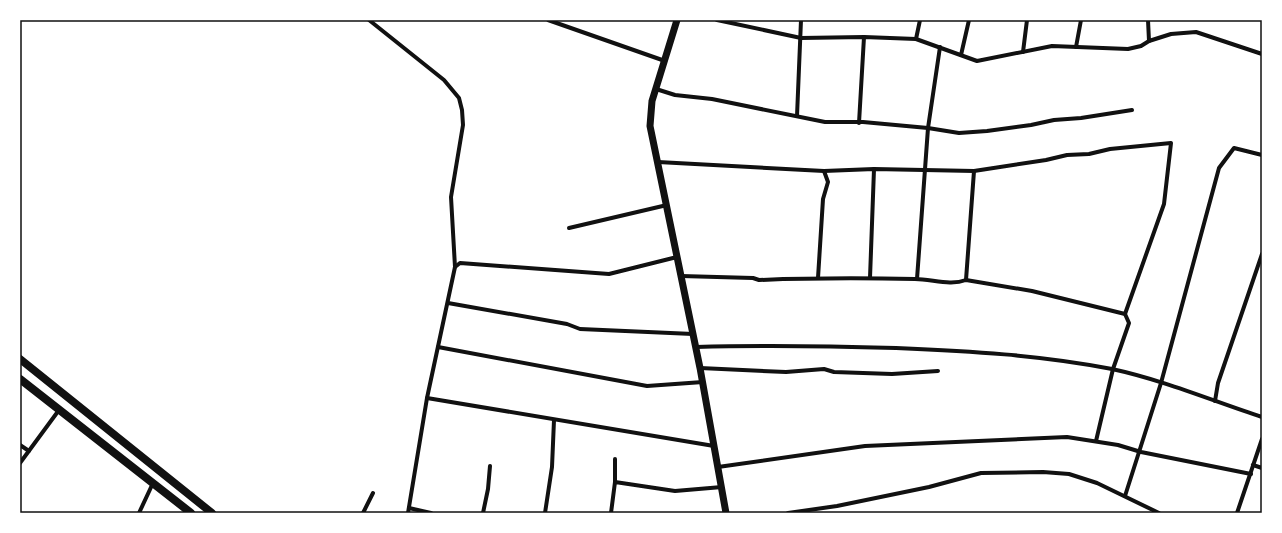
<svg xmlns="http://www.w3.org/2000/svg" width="1282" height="533" viewBox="0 0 1282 533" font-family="'IBM Plex Serif',serif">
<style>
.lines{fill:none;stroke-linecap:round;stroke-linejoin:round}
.minor{stroke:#111;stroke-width:4}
.secondary{stroke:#111;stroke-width:7}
.trunk{stroke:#111;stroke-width:8}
.neatline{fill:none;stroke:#111;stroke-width:1.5}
</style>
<rect width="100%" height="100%" fill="#fff"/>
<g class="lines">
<g class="minor">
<polyline points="369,20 444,80 459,98 462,110 463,125 451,197 455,267 427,398 408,513"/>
<polyline points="548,20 665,61"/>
<polyline points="717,20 801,38 864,37 916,39 977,61 1052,46 1128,49 1141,46 1149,41 1171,34 1196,32 1262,54"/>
<polyline points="1148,20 1149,41"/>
<polyline points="916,39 920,20"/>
<polyline points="1076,47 1081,20"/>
<polyline points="1023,52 1027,20"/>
<polyline points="961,55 969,20"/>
<polyline points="656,89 675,95 712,99 825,122 863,122 928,128 959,133 987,131 1031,125 1054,120 1081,118 1132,110"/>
<polyline points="797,116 801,20"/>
<polyline points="859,123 864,37"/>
<polyline points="658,162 824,171 874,169 974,171 1046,160 1067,155 1089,154 1110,149 1171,143 1164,204 1125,314"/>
<polyline points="569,228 667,205"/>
<polyline points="455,267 460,263 609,274 677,257"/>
<path d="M681 276 753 278 759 280C811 278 863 278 915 279 932 279 950 286 966 280L1032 291 1125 314 1129 323 1113 369 1096 441"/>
<polyline points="818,278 823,199 828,182 824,171"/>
<polyline points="870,278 874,169"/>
<polyline points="917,279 928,128 940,47"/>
<polyline points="966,280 974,171"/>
<polyline points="448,303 567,324 580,329 693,334"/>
<polyline points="438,347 647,386 703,382"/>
<path d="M696 347C763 345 829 346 896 348 968 351 1041 355 1112 369 1163 380 1213 401 1262 417"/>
<polyline points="700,368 786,372 824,369 834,372 892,374 938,371"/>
<polyline points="427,398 714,446"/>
<polyline points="1215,401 1218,383 1262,254"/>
<polyline points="20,445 29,451"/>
<polyline points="20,463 59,410"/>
<polyline points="1253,465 1262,468"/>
<polyline points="718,467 865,446 1067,437 1118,445 1141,452 1251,474"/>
<polyline points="615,482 615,459"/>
<polyline points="1125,496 1161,383 1219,168 1234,148 1262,155"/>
<polyline points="409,508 431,513"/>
<polyline points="139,513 153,483"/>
<polyline points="363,513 373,493"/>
<polyline points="483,513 488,489 490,466"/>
<polyline points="545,513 552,467 554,420"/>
<polyline points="611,513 615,482 675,491 722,487"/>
<polyline points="788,513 837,506 929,487 981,473 1043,472 1069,474 1097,483 1159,513"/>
<polyline points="1237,513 1262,439"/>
</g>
<polyline class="secondary" points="677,20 652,101 650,126 700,368 726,513"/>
<g class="trunk">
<polyline points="20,359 212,513"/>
<polyline points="20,379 191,513"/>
</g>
</g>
<rect width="1282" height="533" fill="none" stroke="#ffffff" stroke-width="42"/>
<rect x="21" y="21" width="1240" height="491" class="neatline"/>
</svg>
